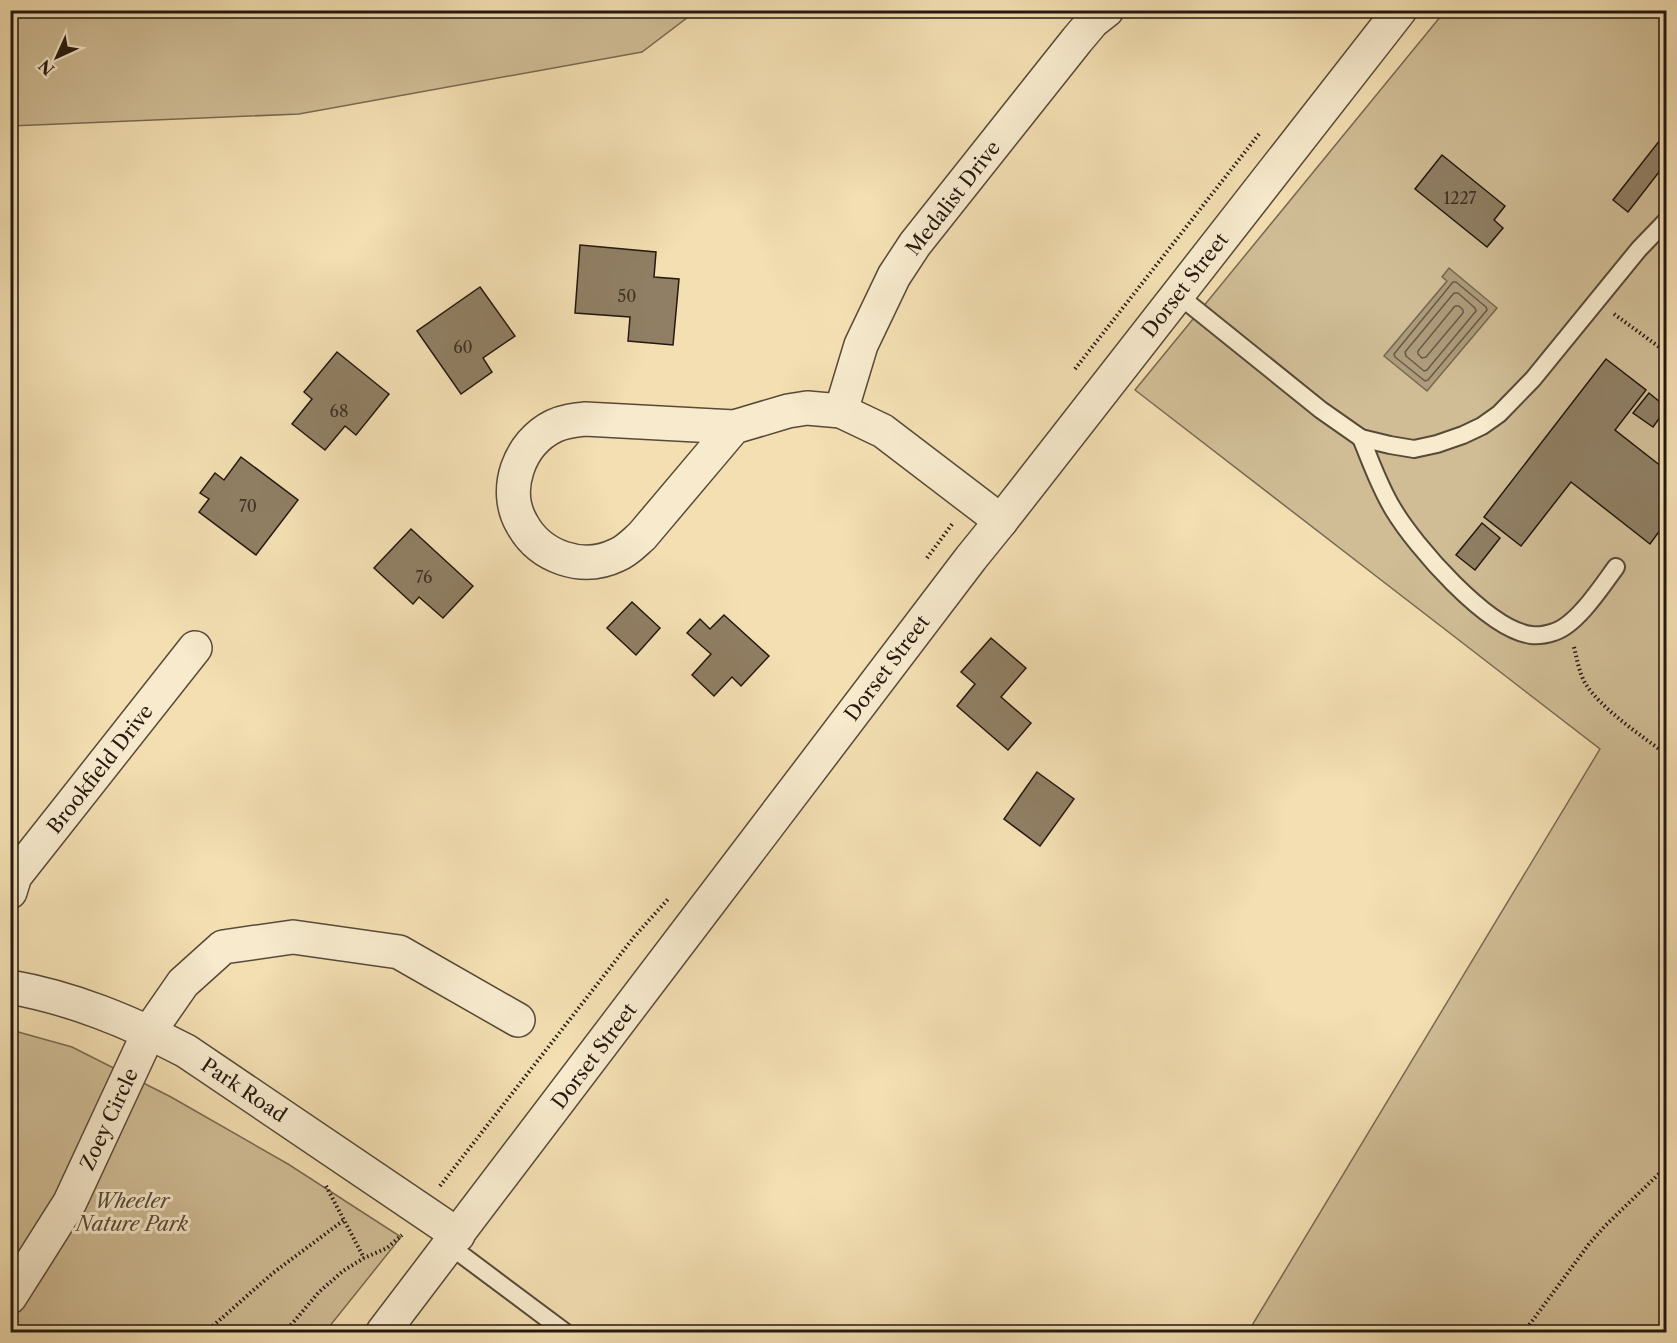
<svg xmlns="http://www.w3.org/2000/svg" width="1677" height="1343" viewBox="0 0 1677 1343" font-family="'Libre Caslon Text',serif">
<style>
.green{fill:#d0bd96;stroke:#7a6a52;stroke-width:1.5}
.water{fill:#ad9b7b;stroke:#776750;stroke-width:1.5}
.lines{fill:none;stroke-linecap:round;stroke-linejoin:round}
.shore{stroke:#695a45;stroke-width:1.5}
.building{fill:#907f64;stroke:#25180f;stroke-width:1.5}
.service-casing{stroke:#584a38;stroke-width:20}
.minor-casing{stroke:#584a38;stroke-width:36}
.tertiary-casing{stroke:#584a38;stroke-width:36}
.path{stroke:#25180f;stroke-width:4;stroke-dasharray:1.5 3;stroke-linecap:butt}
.service{stroke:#f7eacd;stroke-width:16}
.minor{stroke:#f7eacd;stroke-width:33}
.tertiary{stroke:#f7eacd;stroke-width:33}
.labels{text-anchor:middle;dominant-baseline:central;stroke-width:6;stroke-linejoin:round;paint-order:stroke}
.number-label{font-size:16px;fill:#403224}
.street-label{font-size:20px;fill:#25180f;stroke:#f7eacd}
.park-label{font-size:20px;font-style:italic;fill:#584a38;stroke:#f7eacd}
</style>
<rect width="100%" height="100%" fill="#f3dfb2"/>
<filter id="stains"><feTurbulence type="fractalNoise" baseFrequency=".00333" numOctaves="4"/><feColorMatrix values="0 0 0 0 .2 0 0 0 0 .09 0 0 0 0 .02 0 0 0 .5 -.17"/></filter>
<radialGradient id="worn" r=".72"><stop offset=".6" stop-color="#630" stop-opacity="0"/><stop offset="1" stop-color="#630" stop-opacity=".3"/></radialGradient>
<g class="green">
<polygon points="10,11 11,10 696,11 642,52 299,114 11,126"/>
<polygon points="1445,11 1666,11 1666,1332 1248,1332 1600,749 1135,390"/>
<polygon points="11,1030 72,1047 171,1097 288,1164 401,1237 325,1332 11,1332"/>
</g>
<polygon class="water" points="1449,268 1497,308 1427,391 1384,356 1447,281 1442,277"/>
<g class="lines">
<g class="shore">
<polygon points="1453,282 1456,282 1486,307 1487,310 1428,380 1425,381 1395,357 1394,354"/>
<polygon points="1454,293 1458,293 1475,308 1476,311 1427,370 1424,371 1406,356 1405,352"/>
<polygon points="1455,306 1459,306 1463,310 1463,313 1426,357 1422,358 1418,354 1418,351"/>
</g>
</g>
<g class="building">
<polygon points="1660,140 1666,145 1666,163 1628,212 1613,200"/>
<polygon points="1442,155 1505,206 1494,220 1503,228 1487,247 1415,189"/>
<polygon points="580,245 656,252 654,277 679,279 673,345 628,341 630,317 575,313"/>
<polygon points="480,287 515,336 483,358 492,372 461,394 417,331"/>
<polygon points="337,352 389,394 356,435 345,426 325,450 292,424 312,399 304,392"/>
<polygon points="1606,359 1646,390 1615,430 1666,470 1666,522 1650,544 1571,482 1521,546 1484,517"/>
<polygon points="1649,393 1666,407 1666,409 1653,427 1633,413"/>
<polygon points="241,457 298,500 256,555 199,512 209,499 200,493 215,473 224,480"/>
<polygon points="1482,523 1500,538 1475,570 1456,555"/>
<polygon points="411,529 473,586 443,618 419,597 413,604 374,568"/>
<polygon points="632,602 660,628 636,655 607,628"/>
<polygon points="724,615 769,656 741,686 732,677 714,696 692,675 711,654 687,633 700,619 710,629"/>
<polygon points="991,638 1026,668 1001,697 1031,723 1008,750 957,706 975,684 961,672"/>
<polygon points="1037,772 1074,799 1040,846 1004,819"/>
</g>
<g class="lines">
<g class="service-casing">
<g id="service">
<polyline points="1177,294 1321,410 1361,438 1390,445 1414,449 1437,444 1463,435 1482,426 1499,414 1533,379 1639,249 1666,221"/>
<path d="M1361 438C1371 462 1379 486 1393 509 1415 546 1487 629 1531 635 1538 636 1548 634 1554 632 1577 625 1602 586 1616 567"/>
<polyline points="450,1246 565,1332"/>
</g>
</g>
<g class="minor-casing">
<g id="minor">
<polyline points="841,411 861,345 894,276 915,244 1077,40 1093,21 1107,10"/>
<path d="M734 427 642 536C634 543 627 551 617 555 582 572 540 557 522 524 502 490 519 443 554 426 564 421 575 420 585 419L734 427 788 411 807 408 841 411 883 431 1001 521"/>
<polyline points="10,892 15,876 195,648"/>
<path d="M10 987C73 998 130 1022 186 1051L458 1235"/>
<polyline points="10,1297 70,1202 149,1032 183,983 223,947 293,937 399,952 518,1020"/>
</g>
</g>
<g class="tertiary-casing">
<polyline id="tertiary" points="383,1332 971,558 1001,521 1400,10"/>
</g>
<g class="path">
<polyline points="1614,314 1666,352"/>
<polyline points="1075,369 1259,134"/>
<polyline points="927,558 953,523"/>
<path d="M1574 647C1577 659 1579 672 1585 683 1600 708 1643 737 1666 754"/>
<polyline points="326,1186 364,1258"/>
<polyline points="440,1186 634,937 669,898"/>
<polyline points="206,1332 273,1273 344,1220"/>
<polyline points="285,1332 319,1292 343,1271 364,1258 387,1248 402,1235"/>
<polyline points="1524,1332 1589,1244 1605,1226 1666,1167"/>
</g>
<use href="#service" class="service"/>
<use href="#minor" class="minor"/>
<use href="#tertiary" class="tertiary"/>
</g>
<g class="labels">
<g class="number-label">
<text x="1460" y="198">1227</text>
<text x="627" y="296">50</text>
<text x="463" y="347">60</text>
<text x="339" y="411">68</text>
<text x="248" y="506">70</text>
<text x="424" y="577">76</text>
</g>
<g class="street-label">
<text transform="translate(953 198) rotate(-52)">Medalist Drive</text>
<text transform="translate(1185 285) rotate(-52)">Dorset Street</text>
<text transform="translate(887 668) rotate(-53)">Dorset Street</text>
<text transform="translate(100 769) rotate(-52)">Brookfield Drive</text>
<text transform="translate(594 1056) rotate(-53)">Dorset Street</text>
<text transform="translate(244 1090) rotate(34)">Park Road</text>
<text transform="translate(109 1119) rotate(-65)">Zoey Circle</text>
</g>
<g class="park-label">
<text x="132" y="1201">Wheeler<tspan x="132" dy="23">Nature Park</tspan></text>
</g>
</g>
<rect width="1677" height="1343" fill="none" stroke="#f3dfb2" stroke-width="36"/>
<rect x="12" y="12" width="1653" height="1319" fill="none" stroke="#25180f" stroke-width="3"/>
<rect x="18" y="18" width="1641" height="1307" fill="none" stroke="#25180f" stroke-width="1.5"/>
<g transform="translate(57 57) rotate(225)" stroke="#f7eacd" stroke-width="4.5" paint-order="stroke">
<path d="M0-4.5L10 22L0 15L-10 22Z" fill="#25180f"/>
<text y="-9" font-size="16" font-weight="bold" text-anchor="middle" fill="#25180f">N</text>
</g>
<rect width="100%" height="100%" filter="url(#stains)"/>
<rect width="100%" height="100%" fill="url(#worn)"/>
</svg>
